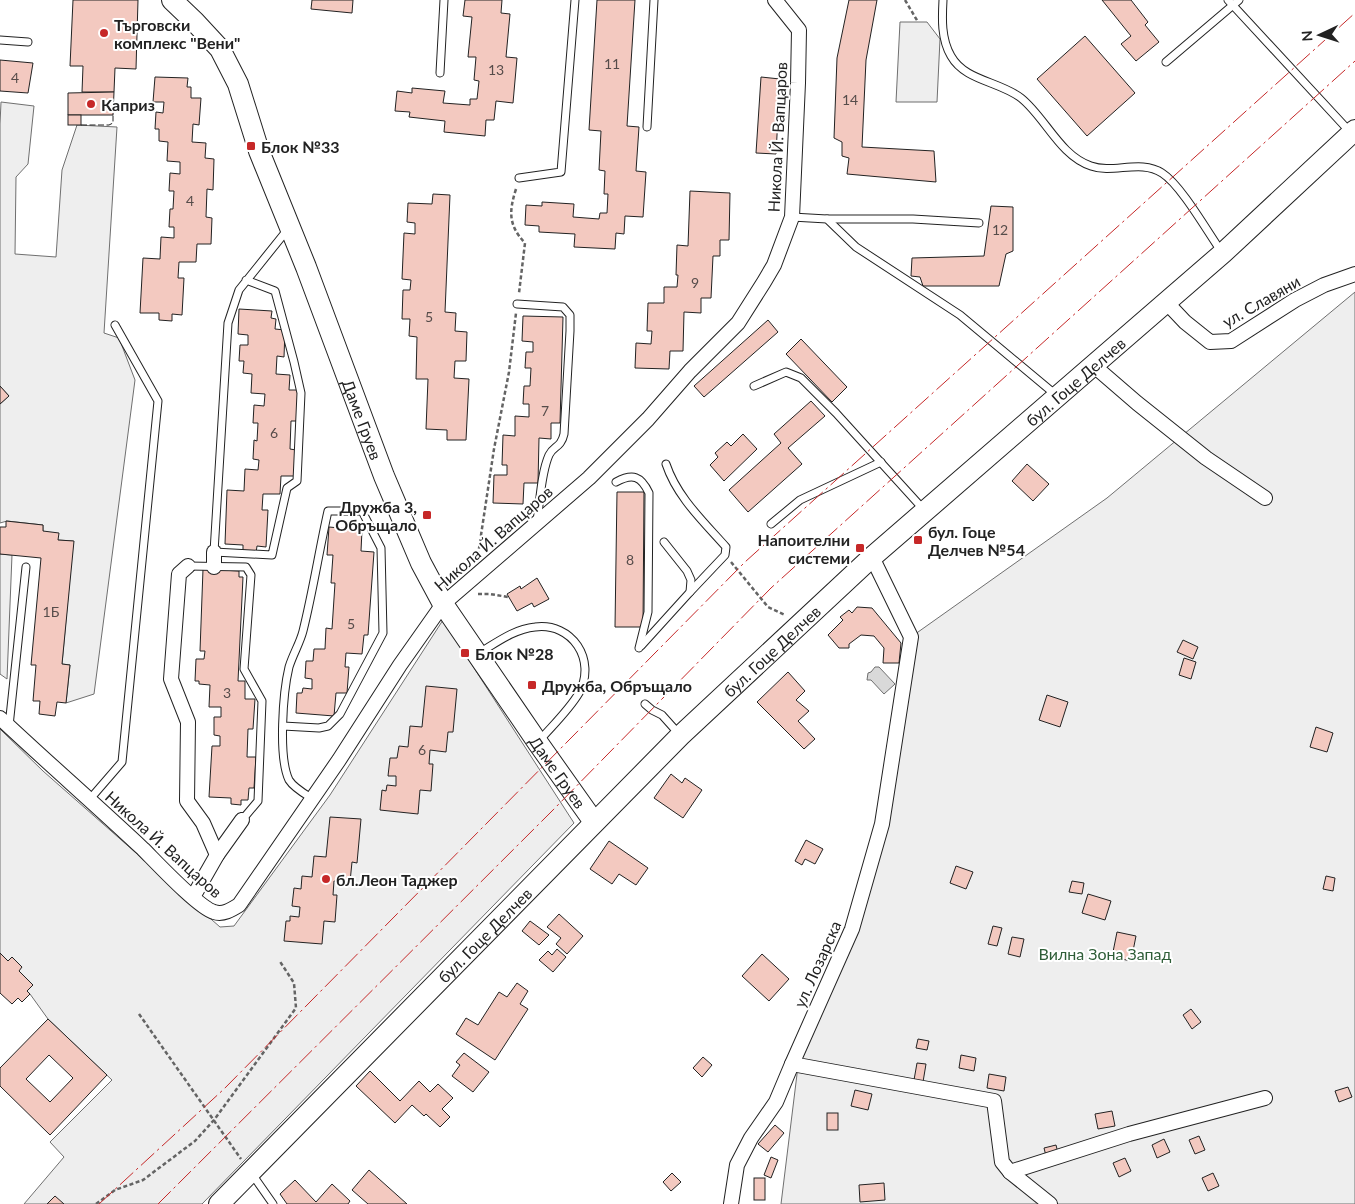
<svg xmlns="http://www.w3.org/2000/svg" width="1355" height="1204" viewBox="0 0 1355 1204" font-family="Lato,sans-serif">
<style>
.green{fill:#eee;stroke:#6f6f6f}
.water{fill:#d9d9d9;stroke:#6f6f6f}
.building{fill:#f3c9c0;stroke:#222;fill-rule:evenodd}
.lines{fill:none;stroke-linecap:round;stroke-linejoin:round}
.lane-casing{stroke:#222;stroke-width:9}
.street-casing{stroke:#222;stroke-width:16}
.secondary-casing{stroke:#222;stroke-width:22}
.path{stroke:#646464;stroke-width:2.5;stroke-dasharray:4 2.5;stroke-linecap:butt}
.lane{stroke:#fff;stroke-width:7}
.street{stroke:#fff;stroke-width:14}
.secondary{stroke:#fff;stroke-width:20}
.fence{stroke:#222;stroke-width:1;stroke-dasharray:6 2.5;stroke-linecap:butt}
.power{stroke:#c62828;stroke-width:1;stroke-dasharray:18 4 2.5 4;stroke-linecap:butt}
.poi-dot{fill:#c62828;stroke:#fff;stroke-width:2}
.labels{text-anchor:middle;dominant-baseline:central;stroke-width:4;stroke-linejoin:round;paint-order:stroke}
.number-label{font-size:14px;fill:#564c4a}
.poi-label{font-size:16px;font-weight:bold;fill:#222;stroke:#fff;text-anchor:start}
.street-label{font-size:16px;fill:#222;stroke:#fff}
.park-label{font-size:16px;fill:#2f5e38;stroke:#fff}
</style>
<rect width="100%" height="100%" fill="#fff"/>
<g class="green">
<polygon points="900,22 927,22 940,39 937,102 896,102"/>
<polygon points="1,102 34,106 28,164 16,177 15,254 56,257 62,170 77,125 117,127 104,333 119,338 135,380 94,694 66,703 70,665 62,664 73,541 58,540 43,531 43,525 7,521 0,523 0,404 9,396 0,386 0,124"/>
<polygon points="1355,292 1355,1204 781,1204 799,1058 882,824 911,637 1107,498"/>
<polygon points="0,554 12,555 7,679 0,674"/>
<polygon points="443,620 574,823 202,1204 24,1204 64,1157 50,1142 112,1080 48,1019 30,994 0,973 0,729 43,771 220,927 234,926 330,795"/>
</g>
<polygon class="water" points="875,667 879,667 895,684 884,694 871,680 867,680 868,673 871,672"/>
<g class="building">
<polygon points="73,0 138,0 136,69 115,68 114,92 82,92 83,66 70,66"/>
<polygon points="312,0 353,0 352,13 311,9"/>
<polygon points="465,0 502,0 501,13 510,14 506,57 517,58 513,103 496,101 494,120 486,120 485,136 444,132 445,121 409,117 410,112 395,111 397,91 412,93 412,88 445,91 443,103 470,105 470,99 477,99 479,81 474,80 476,57 468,57 472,17 463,16"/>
<polygon points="597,0 635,0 627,126 639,127 636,171 646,172 643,217 625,216 624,234 616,233 615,249 574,247 575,234 539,232 539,226 525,225 526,205 542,206 542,202 574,204 573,217 599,219 600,213 607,213 608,194 604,194 605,171 599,170 601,131 589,130"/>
<polygon points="849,0 877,0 866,60 862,147 934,151 936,182 847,174 849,158 842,156 842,142 834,138 837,58"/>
<polygon points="1102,0 1131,0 1148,22 1145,25 1159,42 1136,61 1121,44 1131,36"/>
<polygon points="1085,36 1135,93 1087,136 1037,79"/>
<polygon points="0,60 33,63 28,93 0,91"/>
<polygon points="155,77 188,78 187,87 191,87 191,98 201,98 199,125 193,124 192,142 206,143 205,158 214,159 213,190 207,189 206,217 212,218 211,244 197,244 196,262 179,262 178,278 184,278 182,315 172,314 172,321 159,320 159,313 140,313 143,258 160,259 161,237 174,238 174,227 169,227 170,209 173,209 174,191 169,191 170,173 180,174 180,162 167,161 168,142 159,141 159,129 155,129 156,112 163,113 164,102 153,102"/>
<polygon points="761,77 780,79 776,154 756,153"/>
<polygon points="114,92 113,115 68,115 68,93"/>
<rect x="68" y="115" width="13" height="10"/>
<polygon points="690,191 730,193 729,240 720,240 720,256 713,256 711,298 701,298 701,313 684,312 683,351 670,351 669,369 635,368 636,343 651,344 652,331 647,331 648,303 664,303 664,287 677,287 678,275 676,275 677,245 688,246"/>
<polygon points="433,194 450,195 445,312 456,313 455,331 467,332 466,361 455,361 454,378 469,379 466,440 447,440 447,430 426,429 428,379 416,379 417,337 409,336 410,319 402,319 403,290 410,290 411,280 402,279 404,233 415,234 415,223 407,222 408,203 432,204"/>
<polygon points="991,206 1013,207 1013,251 1006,254 999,286 923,286 920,277 911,276 912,258 984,256"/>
<polygon points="239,309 272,311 271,318 276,319 275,329 285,330 284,357 277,356 276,374 290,375 289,390 298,390 297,421 291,421 290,449 296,450 295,476 281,476 280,494 263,494 262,510 268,510 266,547 257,546 256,553 243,552 243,545 225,544 227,490 244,491 245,469 258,470 259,460 253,459 254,440 257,441 258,423 253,423 254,405 264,406 265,394 251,393 252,374 243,373 244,361 239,361 240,345 248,345 248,335 238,334"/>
<polygon points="523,316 563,317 560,423 551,423 551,439 539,438 538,483 524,483 523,504 493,503 494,475 507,475 507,465 502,465 503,435 515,436 515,416 529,417 529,404 523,404 524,386 530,386 531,368 525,368 526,352 533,352 533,342 522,341"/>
<polygon points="768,320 778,332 704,397 694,386"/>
<polygon points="801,339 847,387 832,402 786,354"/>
<polygon points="0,386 9,396 0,404"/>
<polygon points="811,401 825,416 788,448 802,464 748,512 729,490 781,443 774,434"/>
<polygon points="743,434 757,449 724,481 710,465 718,457 715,453 727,442 731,446"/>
<polygon points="1027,464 1049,484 1033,501 1012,481"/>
<polygon points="617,492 644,492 643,627 615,627"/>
<polygon points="6,521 43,525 43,531 59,533 58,540 74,541 62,664 70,665 66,703 57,702 55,716 39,714 40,701 33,701 36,665 31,665 41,558 0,554 0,527 6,527"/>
<polygon points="329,527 362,530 361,551 374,552 368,635 364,635 362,654 346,653 345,667 349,667 347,693 336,693 334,716 296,713 297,693 302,693 303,688 312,689 312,679 305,678 306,661 313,661 314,649 325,649 326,628 332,629 335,583 331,583 333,555 327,555"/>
<polygon points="203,569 239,571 239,577 243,577 238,681 245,681 245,699 255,699 253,729 248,729 247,757 256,757 254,788 249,788 248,800 241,800 241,805 231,804 231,798 209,797 212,746 220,746 220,736 214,735 214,717 221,717 221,707 209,707 210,685 199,684 199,681 195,681 196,659 204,659 205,651 200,651"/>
<polygon points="537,578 549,599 534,607 532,603 517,611 507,594 520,586 521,589"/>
<polygon points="857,607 872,608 901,643 899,663 883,663 884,648 874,636 861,635 849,644 849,648 839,648 828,635 843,620 840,617 849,610 852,613"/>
<polygon points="1183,640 1198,647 1193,659 1177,652"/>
<polygon points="1184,658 1196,662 1191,679 1179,675"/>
<polygon points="788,672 805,691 796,700 809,711 798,721 815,739 804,749 757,702"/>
<polygon points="426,686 457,689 453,732 448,732 446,752 430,750 429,764 433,764 431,791 420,790 418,814 380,810 382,790 386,791 387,785 396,786 396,776 388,776 390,758 397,758 399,746 408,747 410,726 422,727"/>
<polygon points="1047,695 1068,702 1060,727 1039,720"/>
<polygon points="1316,727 1333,733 1327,752 1310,747"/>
<polygon points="671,774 682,783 685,778 702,790 683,818 654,798"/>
<polygon points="330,817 361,819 357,863 352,862 350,882 334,881 333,895 337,895 335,922 324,921 322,944 284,941 286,921 290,921 290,916 299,917 300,907 292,906 294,888 301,889 302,876 312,877 314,856 326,857"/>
<polygon points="806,840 823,849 815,864 805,859 802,865 795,861"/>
<polygon points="609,841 648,868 636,885 619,874 612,884 590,869"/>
<polygon points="956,866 973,872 966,889 950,883"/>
<polygon points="1326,876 1335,878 1333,891 1323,889"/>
<polygon points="1072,881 1084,883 1082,894 1069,892"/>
<polygon points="1088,894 1111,901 1105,920 1082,913"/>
<polygon points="559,914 583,936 567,954 556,944 561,938 547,927"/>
<polygon points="530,921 549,935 539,945 522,931"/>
<polygon points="993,926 1002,928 997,946 988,944"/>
<polygon points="1117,932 1136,936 1131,961 1112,957"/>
<polygon points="1012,937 1024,939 1020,957 1008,954"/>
<polygon points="557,949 566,957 553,972 539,960 548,951 552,955"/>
<polygon points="0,953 8,961 12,957 22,967 19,971 33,985 27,991 30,994 22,1002 18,998 12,1004 0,993"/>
<polygon points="762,954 789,979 769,1001 742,976"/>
<polygon points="517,983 528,991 520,1004 528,1009 495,1060 456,1034 466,1018 478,1025 499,992 507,997"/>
<polygon points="1191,1009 1201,1022 1192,1029 1183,1015"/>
<path d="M48 1019 107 1075 50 1135 0 1086V1068ZM49 1055 73 1078 50 1102 26 1079Z"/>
<polygon points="918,1039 929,1041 927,1050 916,1048"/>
<polygon points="464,1053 489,1072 473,1092 452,1076 460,1065 456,1062"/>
<polygon points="961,1055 976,1058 974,1071 959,1068"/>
<polygon points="703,1057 712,1065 702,1077 693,1068"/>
<polygon points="917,1063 926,1064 923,1082 914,1080"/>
<polygon points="370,1071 400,1101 419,1081 430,1092 438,1084 453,1098 442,1109 450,1117 440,1127 426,1114 424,1116 412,1105 395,1123 356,1086"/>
<polygon points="989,1074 1006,1077 1004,1091 987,1088"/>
<polygon points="1348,1087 1352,1097 1339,1102 1335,1091"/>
<polygon points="855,1090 872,1094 868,1110 851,1106"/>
<polygon points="1112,1111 1115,1126 1098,1129 1095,1114"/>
<rect x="827" y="1113" width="11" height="17"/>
<polygon points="775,1125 784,1133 768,1152 758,1144"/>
<polygon points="1199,1136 1205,1150 1195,1154 1189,1140"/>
<polygon points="1164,1139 1170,1152 1157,1158 1152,1145"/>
<polygon points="1056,1145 1058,1153 1046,1156 1044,1148"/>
<polygon points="771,1157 778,1160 771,1178 764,1175"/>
<polygon points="1125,1158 1131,1171 1119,1177 1113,1163"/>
<polygon points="369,1170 407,1204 368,1204 352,1190"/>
<polygon points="672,1173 681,1182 671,1191 663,1182"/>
<polygon points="1213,1173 1219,1186 1208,1191 1202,1178"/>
<rect x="754" y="1178" width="11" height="22"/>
<polygon points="295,1180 316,1202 332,1184 350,1201 348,1204 287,1204 280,1194"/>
<polygon points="884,1183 885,1200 860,1202 859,1185"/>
<polygon points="55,1196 64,1204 47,1204"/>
</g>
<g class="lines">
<g class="lane-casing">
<g id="lane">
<path d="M943 0C942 18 941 39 951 56 965 81 999 81 1021 98 1045 117 1060 156 1091 166 1113 174 1141 159 1162 173 1181 185 1207 231 1221 251"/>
<polyline points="1228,0 1351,133"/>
<polyline points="0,40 28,42"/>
<polyline points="1166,62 1239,0"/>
<polyline points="440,73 444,0"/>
<polyline points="647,127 654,0"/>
<polyline points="519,178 561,172 575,0"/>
<polyline points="792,217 827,219 856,247 960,315 1056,395"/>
<polyline points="827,219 913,219 979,223"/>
<polyline points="246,280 275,291 294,362 301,393 297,481 287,488 272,555 214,552 228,323 239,290 288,229"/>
<path d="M517 304 563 307 570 315V331L564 434C561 448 553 446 549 455 541 473 540 502 537 521"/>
<polyline points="754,386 786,372 801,378 836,413 925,511"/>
<path d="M666 464C677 497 703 521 726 547L725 555 690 592"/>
<path d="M616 482C633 473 641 476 649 493L648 612 639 648"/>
<polyline points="771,524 800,500 881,462"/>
<polyline points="188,566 246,567 251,575 244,669 262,701 258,801 242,820"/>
<polyline points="641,646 690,592 691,580 687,571 664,542"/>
<path d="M479 653C496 643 514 629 535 627 572 622 597 660 579 693 569 710 552 726 539 741"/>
<polyline points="645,704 652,710 662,715 679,734"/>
<polyline points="9,726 26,567"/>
<path d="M283 726 319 728 328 726 340 714 383 633 381 548 362 511H328C319 551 313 591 303 631 300 643 293 654 289 667 283 692 278 757 289 780 294 788 305 794 313 799"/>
<polyline points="90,799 122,762 158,401 115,325"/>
<polyline points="252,1174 273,1204"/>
</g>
</g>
<g class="street-casing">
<g id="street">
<polyline points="1167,303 1185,322 1210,342 1231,341 1295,300 1324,285 1355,274"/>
<polyline points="1093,365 1137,403 1206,458 1265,498"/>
<polyline points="872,557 911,637 882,824 852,929 792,1064 994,1101 1002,1162 1010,1172 1050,1204"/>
<polyline points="188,566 179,574 171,679 188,722 187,801 203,823 217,855"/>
<polyline points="214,567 214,552"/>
<path d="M0 718C47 762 96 805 143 849 157 863 199 908 214 912 223 915 231 910 239 905L339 760 400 665 443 604 589 478 648 419 690 371 738 323 764 282 774 265 792 217 798 83 799 30 775 0"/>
<polyline points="193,897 217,855 242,820"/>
<polyline points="1010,1172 1129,1134 1265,1098"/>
<polyline points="731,1204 737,1165 751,1138 776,1102 792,1064"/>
</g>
</g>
<g class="secondary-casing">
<g id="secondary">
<path id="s1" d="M172 0 195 22 220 49 238 84 259 151 306 267 384 476 421 563 443 604 538 743 594 822"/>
<path id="s2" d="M219 1204 680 736 872 557 1223 253 1355 130"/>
</g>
</g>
<g class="path">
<polyline points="905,0 918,22"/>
<path d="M516 189C509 211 508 225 525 243L519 293"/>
<polyline points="478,555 494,449 509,372 516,313"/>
<polyline points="731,562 768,607 785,615"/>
<polyline points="478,594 490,594 508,597"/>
<polyline points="139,1014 241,1159"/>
<polyline points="96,1204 115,1190 143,1180 195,1141 214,1120 296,1008 294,983 279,960"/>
</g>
<use href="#lane" class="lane"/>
<use href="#street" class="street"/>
<use href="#secondary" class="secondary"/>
<polyline class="fence" points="81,125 109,125 113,123 113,115"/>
<g class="power">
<polyline points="99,1204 224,1089 745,562 1355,13"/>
<polyline points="158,1204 552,811 771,588 1355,61"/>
</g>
</g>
<g class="poi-dot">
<circle cx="104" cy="33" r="5"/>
<circle cx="91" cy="104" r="5"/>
<rect x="246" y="141" width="10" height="10" rx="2.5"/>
<rect x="422" y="510" width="10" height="10" rx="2.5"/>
<rect x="913" y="535" width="10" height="10" rx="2.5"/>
<rect x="855" y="543" width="10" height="10" rx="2.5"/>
<rect x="460" y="648" width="10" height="10" rx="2.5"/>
<rect x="527" y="680" width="10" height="10" rx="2.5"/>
<circle cx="326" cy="879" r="5"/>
</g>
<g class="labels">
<g class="number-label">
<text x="612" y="63">11</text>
<text x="496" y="69">13</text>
<text x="15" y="77">4</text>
<text x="850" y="99">14</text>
<text x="190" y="200">4</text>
<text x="1000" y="229">12</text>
<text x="695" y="282">9</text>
<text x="429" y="316">5</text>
<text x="545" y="410">7</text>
<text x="274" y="432">6</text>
<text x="630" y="559">8</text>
<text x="51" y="611">1Б</text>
<text x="351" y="623">5</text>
<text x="227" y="692">3</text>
<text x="422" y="749">6</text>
</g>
<g class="poi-label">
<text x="114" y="24">Търговски<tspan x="114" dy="18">комплекс "Вени"</tspan></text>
<text x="101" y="104">Каприз</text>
<text x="261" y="146">Блок №33</text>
<text x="417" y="506" text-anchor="end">Дружба 3,<tspan x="417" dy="18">Обръщало</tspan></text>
<text x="928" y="531">бул. Гоце<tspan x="928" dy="18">Делчев №54</tspan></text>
<text x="850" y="539" text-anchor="end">Напоителни<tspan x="850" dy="18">системи</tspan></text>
<text x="475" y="653">Блок №28</text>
<text x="542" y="685">Дружба, Обръщало</text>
<text x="336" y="879">бл.Леон Таджер</text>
</g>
<g class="street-label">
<text transform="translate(777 137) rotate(-87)">Никола Й. Вапцаров</text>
<text transform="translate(1261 301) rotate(-30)">ул. Славяни</text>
<text stroke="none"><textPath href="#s2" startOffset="1188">бул. Гоце Делчев</textPath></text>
<text stroke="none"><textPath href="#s1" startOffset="466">Даме Груев</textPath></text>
<text transform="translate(493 538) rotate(-41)">Никола Й. Вапцаров</text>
<text stroke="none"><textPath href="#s2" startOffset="782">бул. Гоце Делчев</textPath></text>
<text stroke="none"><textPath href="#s1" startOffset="871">Даме Груев</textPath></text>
<text transform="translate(164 844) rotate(42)">Никола Й. Вапцаров</text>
<text stroke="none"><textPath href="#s2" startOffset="378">бул. Гоце Делчев</textPath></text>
<text transform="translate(817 964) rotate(-66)">ул. Лозарска</text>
</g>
<g class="park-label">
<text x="1105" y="953">Вилна Зона Запад</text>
</g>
</g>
<g transform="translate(1320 35) rotate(266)" stroke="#ffffff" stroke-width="4" paint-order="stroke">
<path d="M0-4L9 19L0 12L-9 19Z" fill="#222222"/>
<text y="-8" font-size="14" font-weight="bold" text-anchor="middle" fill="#222222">N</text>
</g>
</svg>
